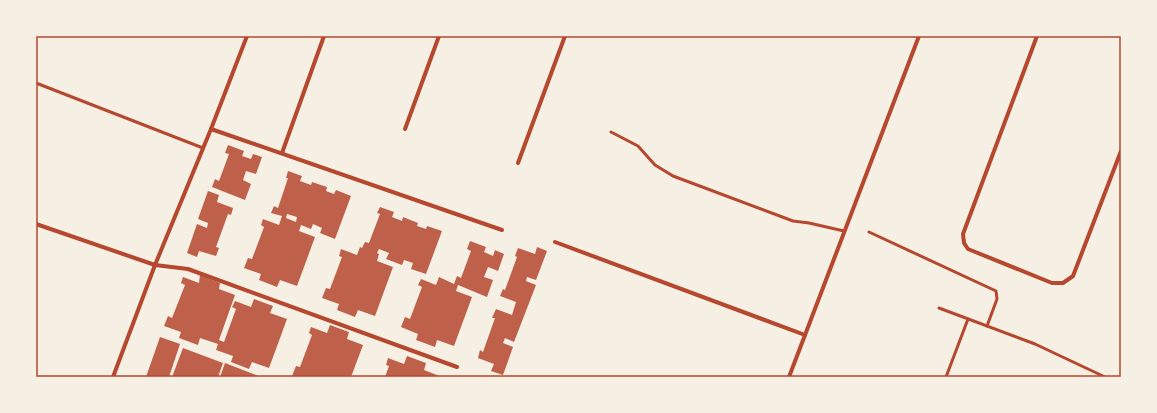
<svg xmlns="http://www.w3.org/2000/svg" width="1157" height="413" viewBox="0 0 1157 413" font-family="Barlow,sans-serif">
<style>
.building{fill:#bf614a;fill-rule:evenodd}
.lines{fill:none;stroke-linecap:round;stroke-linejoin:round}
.service{stroke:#b5482f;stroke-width:3}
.minor{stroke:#b5482f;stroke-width:4}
.neatline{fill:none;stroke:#b5482f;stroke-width:1.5}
</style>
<rect width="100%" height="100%" fill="#f6efe4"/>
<g class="building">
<polygon points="228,145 244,151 242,156 251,159 253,154 262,157 256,174 246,171 243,180 251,184 245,200 212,187 215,179 219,181 229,154 225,153"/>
<path d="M288 171 302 176 300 181 311 185 312 182 327 187 326 191 334 194 336 190 351 196 335 239 320 233 322 228 313 224 311 229 301 225 299 231 315 237 297 286 280 280 277 287 259 280 261 274 244 268 248 258 252 259 264 227 261 225 263 219 279 225 282 216 271 213 274 206 278 208 288 178H286ZM287 214 297 217 296 222 286 218Z"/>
<polygon points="208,191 219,195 217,202 233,208 231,215 228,214 216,247 219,248 216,256 199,251 197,257 187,253 197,224 207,228 208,223 198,219"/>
<polygon points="380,207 394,212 392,217 402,221 403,217 418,223 417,226 426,229 427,226 442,231 426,274 411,269 413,263 404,260 402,265 386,259 389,253 379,249 377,253 379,254 377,261 393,267 375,316 358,310 355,317 337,310 339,304 322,298 326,288 330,289 342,257 339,256 341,249 357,255 360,247 362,248 365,242 369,243 380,214 377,213"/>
<polygon points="470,241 486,247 484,252 493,256 495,250 504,254 498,271 488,267 484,277 493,280 487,297 458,285 456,291 472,297 454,346 437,340 435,347 416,340 418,334 401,327 405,317 410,319 422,287 418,285 421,279 436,285 439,277 454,284 457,276 461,278 471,251 467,249"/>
<polygon points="537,247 547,251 536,280 527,277 526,281 536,285 514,342 505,338 503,343 513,347 503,375 491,371 494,364 478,358 480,350 483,352 495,318 492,318 496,309 512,315 516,302 500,296 503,289 505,290 517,257 515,256 518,248 535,254"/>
<polygon points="200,275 220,283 219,289 235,295 219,340 224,342 236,309 232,307 235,301 251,307 254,299 273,306 270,313 287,319 269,368 252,362 249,369 231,362 233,356 216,350 218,344 200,338 198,345 179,338 181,332 164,326 168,316 172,318 185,285 181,283 183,277 199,283"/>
<polygon points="330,325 349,332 347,339 363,345 351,377 296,377 292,376 296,366 300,367 312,335 309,333 311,327 327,333"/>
<polygon points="160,337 180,344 169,377 146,377"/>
<polygon points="183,348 223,363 218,377 172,377"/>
<polygon points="407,356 426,363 424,370 442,377 385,377 389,366 386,365 388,358 404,364"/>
<polygon points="225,363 261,377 220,377"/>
</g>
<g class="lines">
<g class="service">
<polyline points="36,83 203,148"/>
<polyline points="611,132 638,146 655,165 673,176 793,221 809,223 844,231"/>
<polyline points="869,232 996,291 997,299 987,326"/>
<polyline points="939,308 1035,344 1105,377"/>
<polyline points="946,377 968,319"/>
</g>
<g class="minor">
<polyline points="1037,36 963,234 964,243 968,249 1052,283 1063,283 1073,276 1121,151"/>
<polyline points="211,129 502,230"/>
<polyline points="405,129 439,36"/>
<polyline points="282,153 324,36"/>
<polyline points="518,163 565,36"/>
<polyline points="36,224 155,265 188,269 457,367"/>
<polyline points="555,242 805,335"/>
<polyline points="113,377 155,265 211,129 247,36"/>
<polyline points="789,377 919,36"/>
</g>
</g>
<rect width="1157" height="413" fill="none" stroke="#f6efe4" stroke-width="74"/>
<rect x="37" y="37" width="1083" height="339" class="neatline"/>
</svg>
